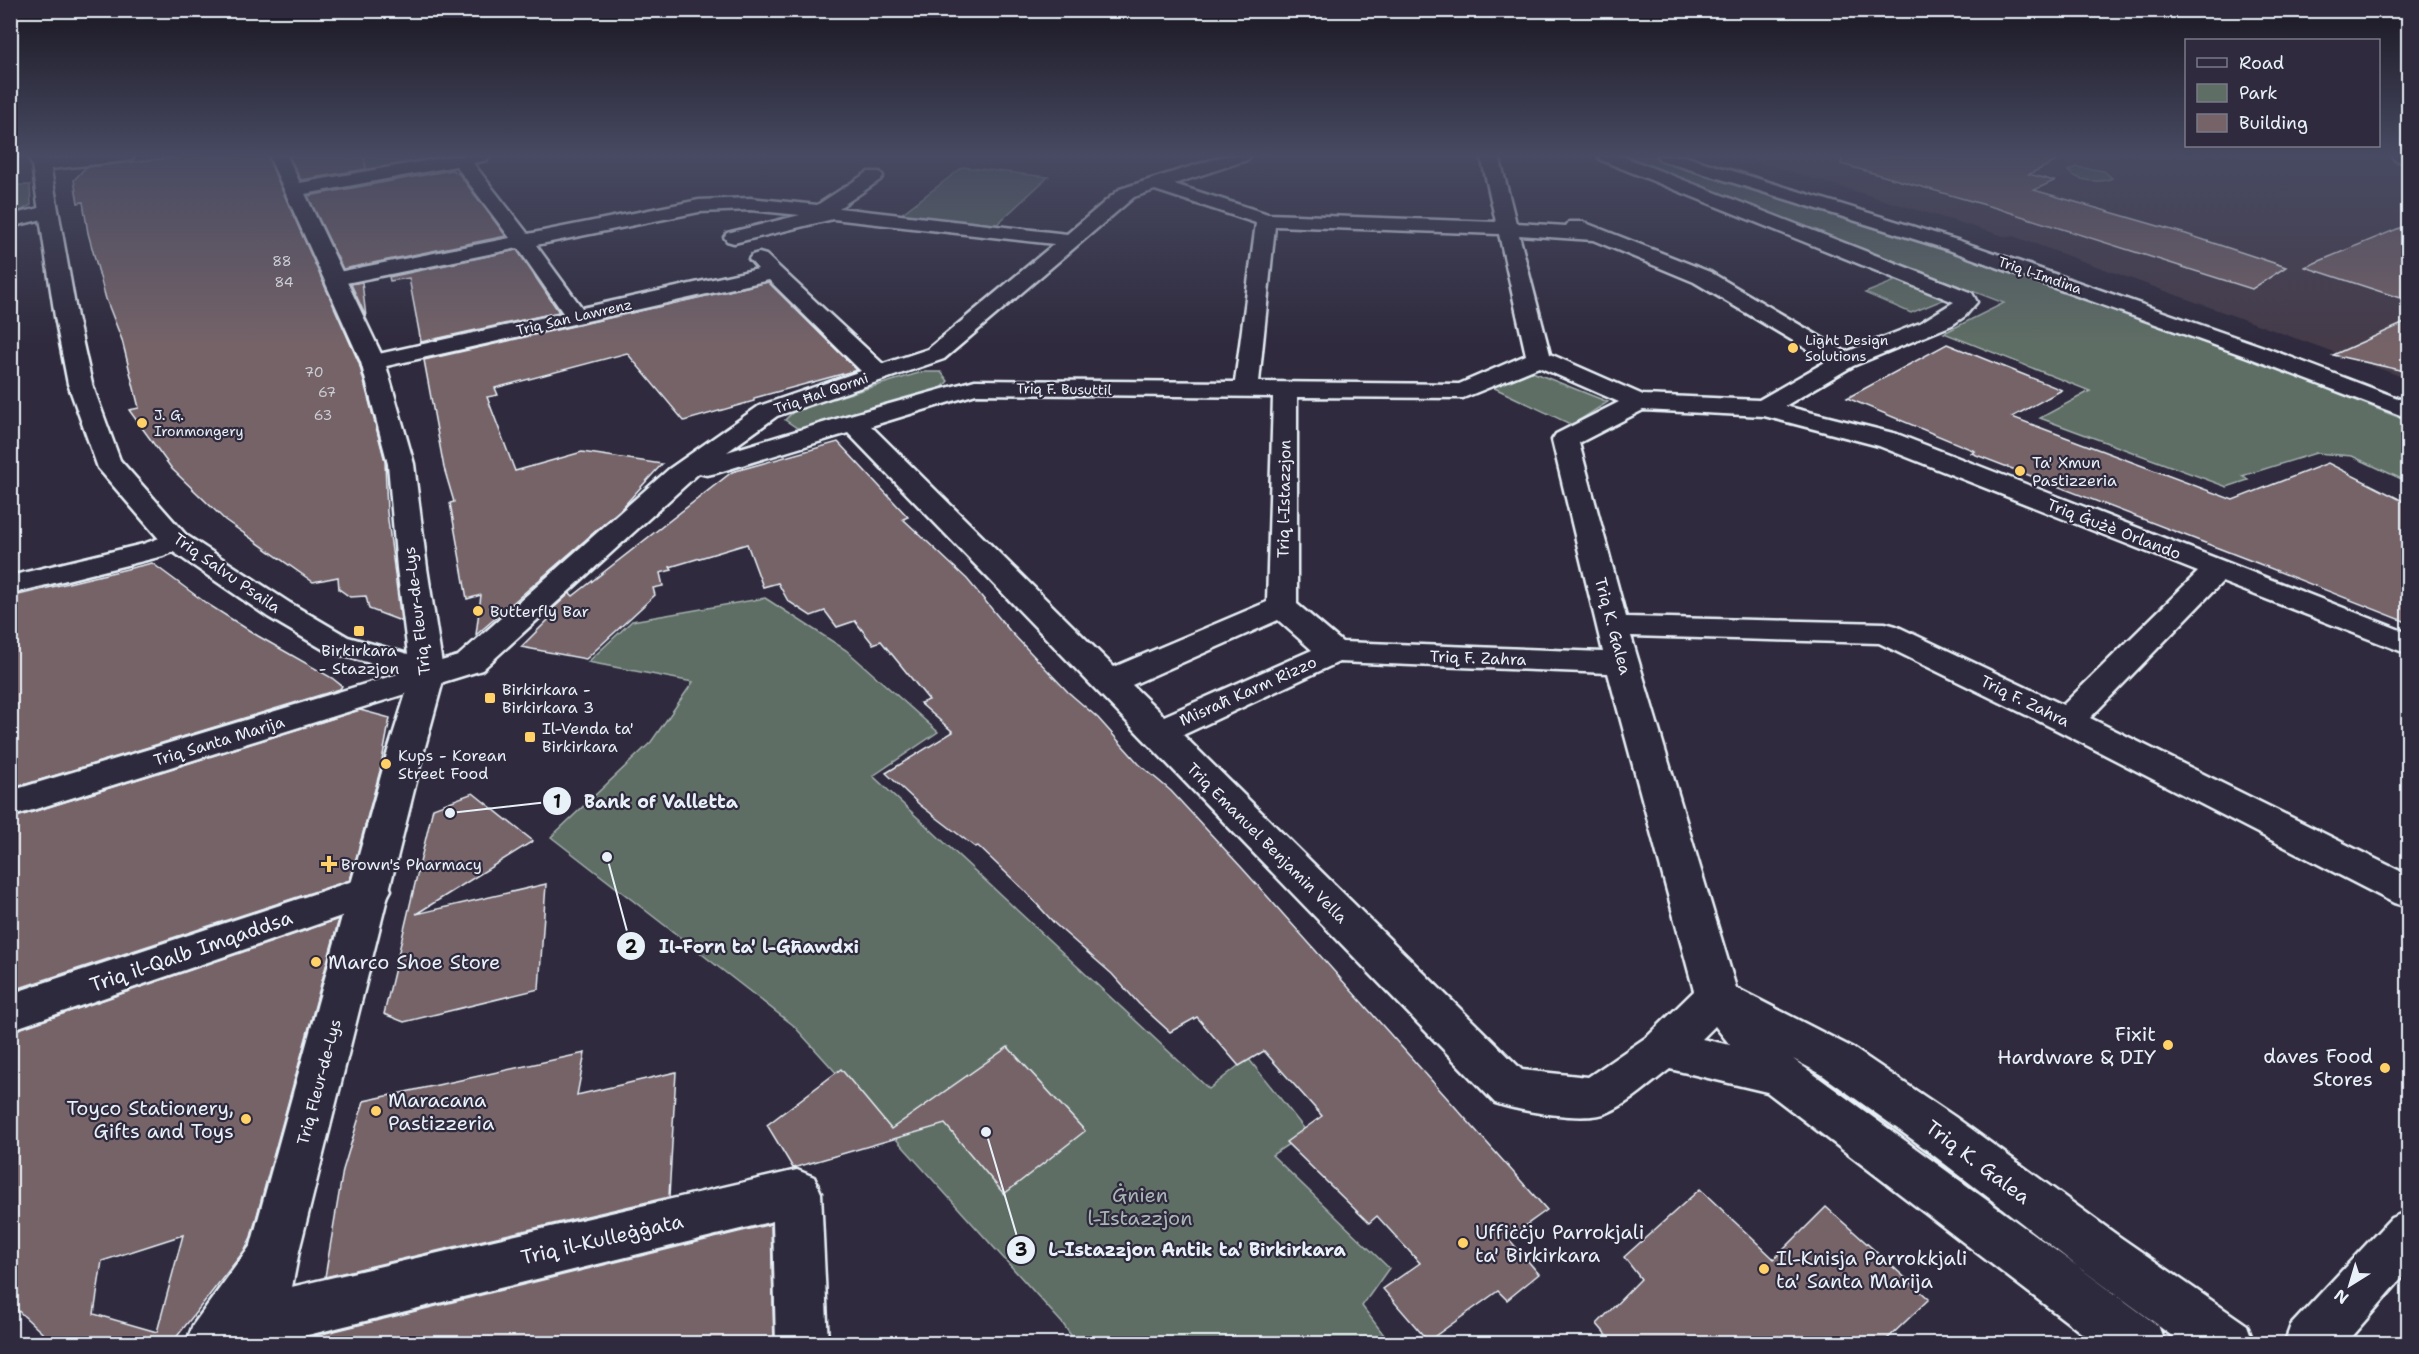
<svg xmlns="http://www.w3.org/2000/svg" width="2419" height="1354" viewBox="0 0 2419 1354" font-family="'Shantell Sans',sans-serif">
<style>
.built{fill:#443b4a}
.green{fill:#5e6e65;stroke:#a3b0ae;stroke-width:1.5}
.building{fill:#756368;stroke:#e8f1f8;stroke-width:1.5;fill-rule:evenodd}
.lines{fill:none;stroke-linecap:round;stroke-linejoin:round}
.street-casing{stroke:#e8f1f8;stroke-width:5}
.secondary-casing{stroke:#e8f1f8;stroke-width:5}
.street{fill:#2f2a3d;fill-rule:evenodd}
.secondary{fill:#2f2a3d;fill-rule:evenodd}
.poi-dot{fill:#ffd166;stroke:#2f2a3d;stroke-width:2}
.labels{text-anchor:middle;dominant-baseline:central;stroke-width:4.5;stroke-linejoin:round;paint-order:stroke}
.number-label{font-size:14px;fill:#cbced4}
.far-street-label{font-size:14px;fill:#e8f1f8;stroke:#2f2a3d}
.far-poi-label{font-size:14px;fill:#e8f1f8;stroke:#2f2a3d;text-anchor:start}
.poi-label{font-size:16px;fill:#e8f1f8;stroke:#2f2a3d;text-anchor:start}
.street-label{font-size:16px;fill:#e8f1f8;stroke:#2f2a3d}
.near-street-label{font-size:20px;fill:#e8f1f8;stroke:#2f2a3d}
.near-poi-label{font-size:20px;fill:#e8f1f8;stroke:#2f2a3d;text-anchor:start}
.near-park-label{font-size:20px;fill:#aab6b6;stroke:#2f2a3d}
.leader{fill:none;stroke:#e8f1f8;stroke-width:2}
.callout-dot{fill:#e8f1f8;stroke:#2f2a3d;stroke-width:2}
.mark-label{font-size:18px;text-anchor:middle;font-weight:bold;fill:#111}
.callout-label{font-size:18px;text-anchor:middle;font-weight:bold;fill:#e8f1f8;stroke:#2f2a3d;stroke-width:4.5;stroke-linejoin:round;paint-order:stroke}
</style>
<rect width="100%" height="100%" fill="#2f2a3d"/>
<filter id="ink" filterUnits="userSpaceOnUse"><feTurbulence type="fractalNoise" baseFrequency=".0167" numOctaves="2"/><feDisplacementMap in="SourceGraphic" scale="12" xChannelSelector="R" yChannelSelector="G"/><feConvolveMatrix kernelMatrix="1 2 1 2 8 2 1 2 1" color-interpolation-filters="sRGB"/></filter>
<g filter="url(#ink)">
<polygon class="built" points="1738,156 2382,156 2408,163 2408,379 2013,236 2007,237"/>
<g class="green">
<polygon points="319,156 454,156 314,181 300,159"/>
<polygon points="1619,156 1649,156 1939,248 2244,356 2408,421 2408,482 2352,456 2316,453 2242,476 2248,480 2227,487 2040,418 2090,391 1944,333 2004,303"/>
<polygon points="963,167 1048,177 995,226 900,215"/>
<path d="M2076 167 2104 171 2112 178C2099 184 2078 181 2068 171Z"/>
<polygon points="11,185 30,185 31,205 11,216"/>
<polygon points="1905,277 1950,297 1911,313 1865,293"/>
<polygon points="1525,369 1608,402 1572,425 1484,383"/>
<polygon points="922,372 941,372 948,381 942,388 813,428 797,428 785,420 795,410"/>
<polygon points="765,598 846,650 938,732 873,776 1209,1089 1248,1058 1307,1132 1272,1155 1389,1268 1362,1306 1390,1343 1076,1343 1063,1324 793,1025 551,837 651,742 693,682 588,662 632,621"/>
</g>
<g class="building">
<polygon points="189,156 267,156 359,363 385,461 387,512 401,621 369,609 366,596 350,597 339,589 338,577 313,582 225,520 172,469 129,410 139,408 122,340 106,299 88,233 83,202 78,203 74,180 86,167"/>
<polygon points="289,156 364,156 366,169 301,180"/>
<polygon points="1842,156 2068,156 2029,174 2054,181 2034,190 2186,234 2286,267 2252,289 1996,208 1841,164"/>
<polygon points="452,170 459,174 506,236 343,269 308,196"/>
<polygon points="2409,224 2409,301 2305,267"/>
<polygon points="517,250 559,312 421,342 409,278 390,281 389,277"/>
<polygon points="362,282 366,317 351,284"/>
<polygon points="768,282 857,370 754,398 754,401 684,421 627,353 495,388 498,395 487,397 515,471 582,452 662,464 621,509 476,635 481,595 467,599 450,503 454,502 444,468 424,360"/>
<polygon points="2409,321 2409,372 2333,355"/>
<polygon points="1947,344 2062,390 2012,417 2233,500 2328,463 2409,504 2409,623 2257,563 1971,453 1975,451 1847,398"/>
<polygon points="838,442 908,517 903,519 967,579 1010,631 1068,692 1098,718 1139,764 1171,791 1242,868 1547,1210 1508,1238 1539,1274 1507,1300 1498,1291 1428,1341 1383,1289 1420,1263 1377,1216 1369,1223 1286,1142 1322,1116 1264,1051 1239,1066 1197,1017 1170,1032 1139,1004 1112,974 1055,924 1024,890 978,846 975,847 920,805 886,773 953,732 920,703 929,700 881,641 873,644 855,621 837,627 825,611 811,616 788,601 778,583 763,587 747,544 670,567 672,570 660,573 663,586 653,588 655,595 586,659 521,647 556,612 546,615 570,593 573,596 732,472"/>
<polygon points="152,563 206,603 258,636 332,678 342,686 340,689 10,789 10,597"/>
<polygon points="360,710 390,718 380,771 350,880 10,991 10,819"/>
<polygon points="473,793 533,841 416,914 546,884 539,989 404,1022 384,1014 433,808"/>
<path d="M339 919 251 1237 244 1251 171 1344H54L10 1303V1032ZM183 1235 157 1332 94 1314 102 1261Z"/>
<polygon points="1008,1047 1085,1131 1004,1194 945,1124 793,1168 767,1125 841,1069 891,1129"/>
<polygon points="585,1053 577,1095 676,1072 669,1197 325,1277 343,1170 364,1101"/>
<polygon points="1700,1189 1774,1259 1826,1207 1929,1299 1882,1344 1614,1344 1597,1324 1641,1279 1624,1257"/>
<polygon points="771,1224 774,1344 313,1344 314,1336"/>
</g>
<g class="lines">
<g class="street-casing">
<g id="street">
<polygon points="78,156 134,156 131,160 125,161 41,170 35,169 32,165 35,161"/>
<path d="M453 156H490L487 160 473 163 528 234 699 200 750 198 817 205 868 172H880L883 176 880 180 839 208 1067 234 1120 189 1224 156H1250L1247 160 1174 184 1268 214 1496 222 1481 156H1499L1516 223 1566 226 1569 222H1583L1710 272 1846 352 1920 323 1954 302 1601 160 1598 156H1622L1972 293 1977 302 1965 316 1952 325 1853 366 1785 406 1897 434 2408 633V654L2222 582 2090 718 2408 875V907L2394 903 2055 729 1879 643 1631 636 1736 988 1853 1048 1955 1117 2117 1235 2247 1325 2254 1344H2183L2081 1269 1923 1147 1821 1074 1793 1059 2158 1325 2165 1344H2096L1767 1092 1670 1069C1651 1083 1631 1102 1609 1112 1588 1123 1518 1111 1495 1103L848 433 716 473 707 475 699 473 482 670 10 817V791L458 656 669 469 759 406 861 371 769 280 373 369 365 367 361 362 365 357 563 313 518 248 336 285 328 284 325 279 328 274 510 238 456 166 294 196 287 194 285 190 287 186 294 184ZM1155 190 1256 223 1235 382 975 380 843 417 727 452 777 416 944 359 1134 197ZM750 210 800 215 727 233 724 237 727 241 734 243 833 219 1054 244 928 349 883 364 766 255 759 253 752 255 749 259 758 269 582 308 536 245 699 212ZM1275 226 1499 234 1526 355 1459 384 1259 382ZM1519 235 1593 240 1694 282 1827 361 1759 400 1643 395 1550 354ZM1539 367 1619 402 1556 434 1552 440 1603 652 1342 642 1297 604V397L1463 398ZM976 394 1273 397 1267 602 1114 667 871 426ZM1643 410 1764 416 1879 446 2198 572 2063 705 1896 626 1885 623 1626 617 1579 443ZM1278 620 1312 650 1164 716 1132 685ZM1339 662 1608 673 1694 991 1648 1036 1588 1077 1522 1070 1183 735ZM1715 1026 1730 1045 1702 1039Z"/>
<polygon points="48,206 55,208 58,212 55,216 10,227 10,215"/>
<polygon points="176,532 186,535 191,541 186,547 163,556 10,594 10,576 143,544"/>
<polygon points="371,875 385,879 391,890 385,901 10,1030 10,994"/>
<polygon points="797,1170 814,1177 821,1193 828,1344 776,1344 773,1221 271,1344 255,1344 243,1338 235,1320 243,1302 261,1294"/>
<polygon points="2408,1211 2408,1271 2345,1344 2284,1344 2291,1325 2391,1218"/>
</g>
</g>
<g class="secondary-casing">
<g id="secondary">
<polygon points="28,156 46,156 50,165 77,317 92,384 120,460 186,535 290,603 348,637 408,654 397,568 388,464 361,362 269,156 287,156 385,362 414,464 427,568 444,677 423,754 299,1251 281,1344 186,1344 193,1325 251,1245 387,754 410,681 381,666 326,651 268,617 166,547 98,468 68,384 55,317 32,165"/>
<polygon points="1657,156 1684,156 1960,241 2261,346 2408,402 2408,418 2245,356 1946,249 1660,160"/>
<polygon points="2392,156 2408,156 2408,163 2395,160"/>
</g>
</g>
<use href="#street" class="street"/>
<use href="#secondary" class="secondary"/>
</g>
</g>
<linearGradient id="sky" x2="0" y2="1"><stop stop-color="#1a1722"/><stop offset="0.45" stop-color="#474a62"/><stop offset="1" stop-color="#474a62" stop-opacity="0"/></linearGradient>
<rect width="2419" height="345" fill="url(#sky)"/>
<g class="poi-dot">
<circle cx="1793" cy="348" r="6"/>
<circle cx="142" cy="423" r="6"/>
<circle cx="2020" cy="471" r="6"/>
<circle cx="478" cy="611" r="6"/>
<rect x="353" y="625" width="12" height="12" rx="3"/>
<rect x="484" y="692" width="12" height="12" rx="3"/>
<rect x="524" y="731" width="12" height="12" rx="3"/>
<circle cx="386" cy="764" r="6"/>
<path d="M326 855h6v6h6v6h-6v6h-6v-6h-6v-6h6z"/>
<circle cx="316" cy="962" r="6"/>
<circle cx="2168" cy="1045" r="6"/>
<circle cx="2385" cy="1068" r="6"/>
<circle cx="376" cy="1111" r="6"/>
<circle cx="246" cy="1119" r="6"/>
<circle cx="1463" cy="1243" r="6"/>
<circle cx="1764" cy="1269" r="6"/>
</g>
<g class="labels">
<g class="number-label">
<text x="282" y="261">88</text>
<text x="284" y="282">84</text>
<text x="314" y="372">70</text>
<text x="327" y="392">67</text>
<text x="323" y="415">63</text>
</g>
<g class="far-street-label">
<text transform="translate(2040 275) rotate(19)">Triq l-Imdina</text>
<text transform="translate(574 317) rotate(-13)">Triq San Lawrenz</text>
<text transform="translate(1064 389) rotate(1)">Triq F. Busuttil</text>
<text transform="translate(821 393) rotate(-19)">Triq Ħal Qormi</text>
</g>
<g class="far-poi-label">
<text x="1805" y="340">Light Design<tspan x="1805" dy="16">Solutions</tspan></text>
<text x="154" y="415">J. G.<tspan x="154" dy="16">Ironmongery</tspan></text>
</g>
<g class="poi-label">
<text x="2032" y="462">Ta' Xmun<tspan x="2032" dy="18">Pastizzeria</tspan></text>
<text x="490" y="611">Butterfly Bar</text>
<text x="359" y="650" text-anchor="middle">Birkirkara<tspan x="359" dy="18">- Stazzjon</tspan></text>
<text x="502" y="689">Birkirkara -<tspan x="502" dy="18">Birkirkara 3</tspan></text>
<text x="542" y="728">Il-Venda ta'<tspan x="542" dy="18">Birkirkara</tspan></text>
<text x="398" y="755">Kups - Korean<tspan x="398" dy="18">Street Food</tspan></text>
<text x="341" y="864">Brown's Pharmacy</text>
</g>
<g class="street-label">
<text transform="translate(1284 499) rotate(-89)">Triq l-Istazzjon</text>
<text transform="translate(2114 529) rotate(21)">Triq Ġużè Orlando</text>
<text transform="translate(227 573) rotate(35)">Triq Salvu Psaila</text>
<text transform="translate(417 611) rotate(-97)">Triq Fleur-de-Lys</text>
<text transform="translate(1613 626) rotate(75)">Triq K. Galea</text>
<text transform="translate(1478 658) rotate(2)">Triq F. Zahra</text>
<text transform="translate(1248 691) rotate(-24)">Misraħ Karm Rizzo</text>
<text transform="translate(2025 701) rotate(26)">Triq F. Zahra</text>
<text transform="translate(219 741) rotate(-17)">Triq Santa Marija</text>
<text transform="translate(1267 843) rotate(45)">Triq Emanuel Benjamin Vella</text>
<text transform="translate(319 1082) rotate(-75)">Triq Fleur-de-Lys</text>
</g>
<g class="near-street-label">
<text transform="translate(191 951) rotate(-19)">Triq il-Qalb Imqaddsa</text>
<text transform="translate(1978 1162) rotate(37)">Triq K. Galea</text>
<text transform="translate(602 1239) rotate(-13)">Triq il-Kulleġġata</text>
</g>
<g class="near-poi-label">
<text x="328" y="962">Marco Shoe Store</text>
<text x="2156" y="1034" text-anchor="end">Fixit<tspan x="2156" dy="23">Hardware &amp; DIY</tspan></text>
<text x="2373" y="1056" text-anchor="end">daves Food<tspan x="2373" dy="23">Stores</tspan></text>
<text x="388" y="1100">Maracana<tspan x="388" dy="23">Pastizzeria</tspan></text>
<text x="234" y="1108" text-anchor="end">Toyco Stationery,<tspan x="234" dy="23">Gifts and Toys</tspan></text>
<text x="1475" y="1232">Uffiċċju Parrokjali<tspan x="1475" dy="23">ta' Birkirkara</tspan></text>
<text x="1776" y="1258">Il-Knisja Parrokkjali<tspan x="1776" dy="23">ta' Santa Marija</tspan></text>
</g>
<g class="near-park-label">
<text x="1140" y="1195">Ġnien<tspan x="1140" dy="23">l-Istazzjon</tspan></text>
</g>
</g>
<path class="leader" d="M450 813L557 801M607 857L631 946M986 1132L1021 1250"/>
<g class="callout-dot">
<circle cx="450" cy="813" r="6"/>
<circle cx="607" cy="857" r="6"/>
<circle cx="986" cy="1132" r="6"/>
<circle cx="557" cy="801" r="15"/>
<circle cx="631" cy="946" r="15"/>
<circle cx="1021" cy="1250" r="15"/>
</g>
<g class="mark-label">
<text x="557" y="808">1</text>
<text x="631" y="953">2</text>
<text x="1021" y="1256">3</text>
</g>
<g class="callout-label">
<text x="661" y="808">Bank of Valletta</text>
<text x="759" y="953">Il-Forn ta' l-Għawdxi</text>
<text x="1197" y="1256">L-Istazzjon Antik ta' Birkirkara</text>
</g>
<rect width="2419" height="1354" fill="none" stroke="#2f2a3d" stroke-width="36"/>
<rect x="18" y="18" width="2383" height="1318" fill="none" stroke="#e8f1f8" stroke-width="2" filter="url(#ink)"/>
<rect x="2185" y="39" width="195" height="108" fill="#2f2a3d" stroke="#797a88" stroke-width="1.5"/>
<rect x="2197" y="58" width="30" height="9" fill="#2f2a3d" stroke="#797a88" stroke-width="1.5"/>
<text x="2239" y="69" font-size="18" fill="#e8f1f8">Road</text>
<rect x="2197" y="84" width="30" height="18" fill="#5e6e65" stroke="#797a88" stroke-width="1.5"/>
<text x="2239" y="99" font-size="18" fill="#e8f1f8">Park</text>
<rect x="2197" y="114" width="30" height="18" fill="#756368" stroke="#797a88" stroke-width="1.5"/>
<text x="2239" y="129" font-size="18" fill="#e8f1f8">Building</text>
<g transform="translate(2350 1285) rotate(217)" stroke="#2f2a3d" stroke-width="4.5" paint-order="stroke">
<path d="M0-4.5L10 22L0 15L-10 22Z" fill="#e8f1f8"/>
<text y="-9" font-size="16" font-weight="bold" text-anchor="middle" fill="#e8f1f8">N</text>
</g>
</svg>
